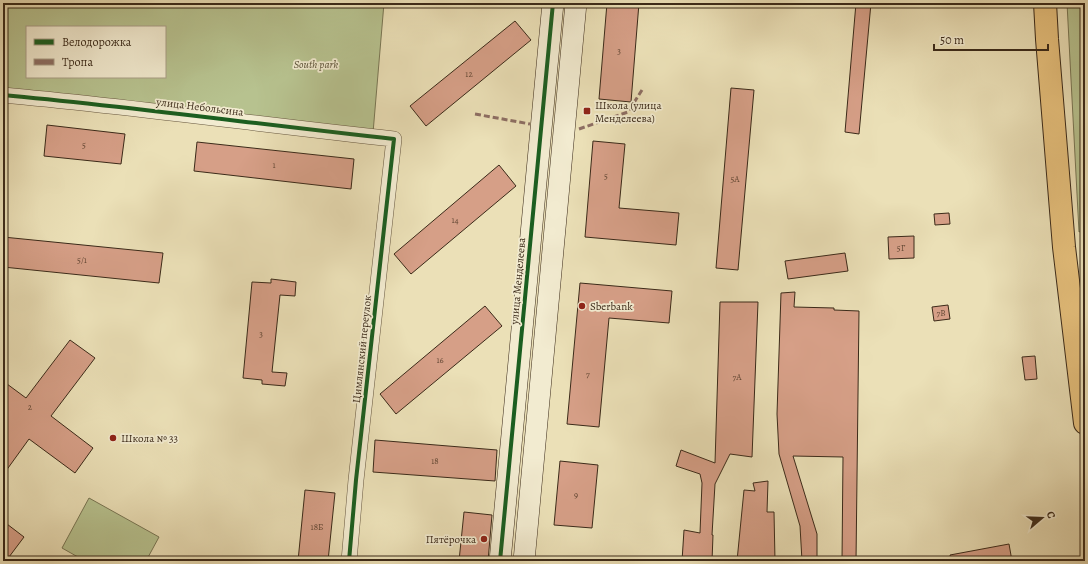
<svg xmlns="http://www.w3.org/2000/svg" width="1088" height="564" viewBox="0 0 1088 564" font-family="Alegreya,serif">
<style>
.green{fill:#b7c28f;stroke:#797654;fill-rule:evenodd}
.building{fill:#d69f87;stroke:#3b2a19}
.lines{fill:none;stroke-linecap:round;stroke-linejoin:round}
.street-casing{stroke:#675840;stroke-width:16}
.secondary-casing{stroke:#3b2a19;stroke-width:22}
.highway-casing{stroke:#3b2a19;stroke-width:24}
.street{stroke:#f2ebd0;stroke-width:15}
.secondary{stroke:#f2ebd0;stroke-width:21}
.highway{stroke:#e6c07c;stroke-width:22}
.quiet{stroke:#8d6e63;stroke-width:3;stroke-dasharray:6 3;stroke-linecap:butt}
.cycleway-casing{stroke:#f2ebd0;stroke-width:6}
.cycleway{stroke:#1b5e20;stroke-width:4}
.poi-dot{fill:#8f2418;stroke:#f2ebd0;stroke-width:1.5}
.labels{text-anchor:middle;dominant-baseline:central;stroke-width:3.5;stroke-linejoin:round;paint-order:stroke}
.number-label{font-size:9px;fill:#624734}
.park-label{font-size:11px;font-style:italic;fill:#5a5036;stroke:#f2ebd0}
.poi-label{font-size:11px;fill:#3b2a19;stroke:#f2ebd0;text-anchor:start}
.street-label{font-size:11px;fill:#3b2a19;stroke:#f2ebd0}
</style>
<rect width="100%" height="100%" fill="#ebe0b7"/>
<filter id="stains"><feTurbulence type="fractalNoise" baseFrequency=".005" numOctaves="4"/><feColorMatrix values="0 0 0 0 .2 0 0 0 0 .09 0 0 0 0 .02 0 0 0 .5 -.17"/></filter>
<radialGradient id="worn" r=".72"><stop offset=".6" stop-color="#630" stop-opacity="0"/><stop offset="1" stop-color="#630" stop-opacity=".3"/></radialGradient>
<g class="green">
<path d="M3 3H384L373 133 3 91ZM27 27H165V77H27Z"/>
<polygon points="1067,3 1085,3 1085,229 1079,232"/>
<polygon points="89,498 159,537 146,561 85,561 62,548"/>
</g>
<g class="building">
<polygon points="607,3 639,3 631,102 599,99"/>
<polygon points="856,3 871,3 859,134 845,132"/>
<polygon points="515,21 531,40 426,126 410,106"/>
<polygon points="731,88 754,90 738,270 716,268"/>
<polygon points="47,125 125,134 121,164 44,156"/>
<polygon points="593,141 625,144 619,208 679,213 676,245 585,237"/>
<polygon points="197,142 354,159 351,189 194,171"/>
<polygon points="499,165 516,186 411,274 394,254"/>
<polygon points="949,213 950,224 935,225 934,214"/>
<polygon points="914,236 914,258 889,259 888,237"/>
<polygon points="3,237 163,253 159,283 3,267"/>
<polygon points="845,253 848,271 788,279 785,261"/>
<polygon points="271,279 296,282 295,296 280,295 272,372 287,373 285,386 262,384 262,380 243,378 252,282 271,283"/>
<polygon points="580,283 672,291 669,323 609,318 599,427 567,424"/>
<polygon points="795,292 794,307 834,308 834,310 859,311 856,561 842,561 843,457 793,456 817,534 817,561 802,561 800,526 779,454 777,414 781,293"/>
<polygon points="720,302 758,302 752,457 730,454 715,484 712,535 713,535 712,561 682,561 684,530 700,533 702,483 700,474 676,466 681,450 715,463"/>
<polygon points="948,305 950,319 934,321 932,307"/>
<polygon points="485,306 502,326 396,414 380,394"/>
<polygon points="70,340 95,358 51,416 93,448 75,473 29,439 3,475 3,381 26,398"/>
<polygon points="1035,356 1037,379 1025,380 1022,357"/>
<polygon points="375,440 497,450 495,481 373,472"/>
<polygon points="560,461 598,465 592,528 554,525"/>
<polygon points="768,481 767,512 774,512 775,561 737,561 744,490 755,491 753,483"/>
<polygon points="305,490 335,493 328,561 298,561"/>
<polygon points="464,512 492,515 488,561 459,561"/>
<polygon points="3,521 24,537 6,561 3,561"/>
<polygon points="1009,544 1012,561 951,561 950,555"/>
</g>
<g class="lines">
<g class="street-casing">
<path id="street" d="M3 95C134 107 264 125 394 139L356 480 349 561"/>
</g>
<g class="secondary-casing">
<g id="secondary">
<polyline points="500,561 553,3"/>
<polyline points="524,561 576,3"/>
</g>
</g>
<g class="highway-casing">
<polyline id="highway" points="1045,3 1047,39 1064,247 1085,423"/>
</g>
<use href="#street" class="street"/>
<use href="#secondary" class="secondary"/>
<use href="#highway" class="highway"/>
<g class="quiet">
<polyline points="475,114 530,124"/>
<polyline points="579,129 628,112 642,90"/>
</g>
<g class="cycleway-casing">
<g id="cycleway">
<path d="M3 95C134 107 264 125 394 139L356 480 349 561"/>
<polyline points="500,561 553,3"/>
</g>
</g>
<use href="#cycleway" class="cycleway"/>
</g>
<g class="poi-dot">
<rect x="583" y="107" width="8" height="8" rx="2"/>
<circle cx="582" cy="306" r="4"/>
<circle cx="113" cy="438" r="4"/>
<circle cx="484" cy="539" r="4"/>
</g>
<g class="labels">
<g class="number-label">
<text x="619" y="51">3</text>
<text x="469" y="74">12</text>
<text x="84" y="145">5</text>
<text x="274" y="165">1</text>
<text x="606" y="176">5</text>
<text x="735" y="179">5А</text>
<text x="455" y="220">14</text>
<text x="901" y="248">5Г</text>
<text x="82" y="260">5/1</text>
<text x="941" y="313">7В</text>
<text x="261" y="334">3</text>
<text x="440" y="360">16</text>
<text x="588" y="374">7</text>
<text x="737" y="377">7А</text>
<text x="30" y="407">2</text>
<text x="435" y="461">18</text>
<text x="576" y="495">9</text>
<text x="317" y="527">18Б</text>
</g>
<g class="park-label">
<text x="316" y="64">South park</text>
</g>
<g class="poi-label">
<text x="595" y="105">Школа (улица<tspan x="595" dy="13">Менделеева)</tspan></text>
<text x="590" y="306">Sberbank</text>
<text x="121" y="438">Школа № 33</text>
<text x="476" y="539" text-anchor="end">Пятёрочка</text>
</g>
<g class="street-label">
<text transform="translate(200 107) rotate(7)">улица Небольсина</text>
<text transform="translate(518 281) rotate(-85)">улица Менделеева</text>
<text transform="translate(362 349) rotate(-84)">Цимлянский переулок</text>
</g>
</g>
<rect width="1088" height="564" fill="none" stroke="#ebe0b7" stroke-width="16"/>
<rect x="4" y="4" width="1080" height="556" fill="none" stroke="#3b2a19" stroke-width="2"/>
<rect x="8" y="8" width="1072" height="548" fill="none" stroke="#3b2a19"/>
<rect x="26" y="26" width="140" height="52" fill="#f2ebd0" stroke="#a99e87"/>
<rect x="34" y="39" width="20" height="6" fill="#1b5e20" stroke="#a99e87"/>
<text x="62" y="46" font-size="12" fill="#3b2a19">Велодорожка</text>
<rect x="34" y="59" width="20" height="6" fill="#8d6e63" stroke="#a99e87"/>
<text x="62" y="66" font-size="12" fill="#3b2a19">Тропа</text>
<g transform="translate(1042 518) rotate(71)" stroke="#f2ebd0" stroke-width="3" paint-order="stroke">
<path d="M0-3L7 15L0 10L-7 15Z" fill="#3b2a19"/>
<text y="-6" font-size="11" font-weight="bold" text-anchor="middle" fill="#3b2a19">С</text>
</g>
<path d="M934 44v6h114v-6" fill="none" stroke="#3b2a19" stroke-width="2"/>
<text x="940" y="44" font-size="12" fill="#3b2a19" stroke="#f2ebd0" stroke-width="3" paint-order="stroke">50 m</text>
<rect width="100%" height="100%" filter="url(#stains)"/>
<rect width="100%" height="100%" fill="url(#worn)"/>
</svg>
